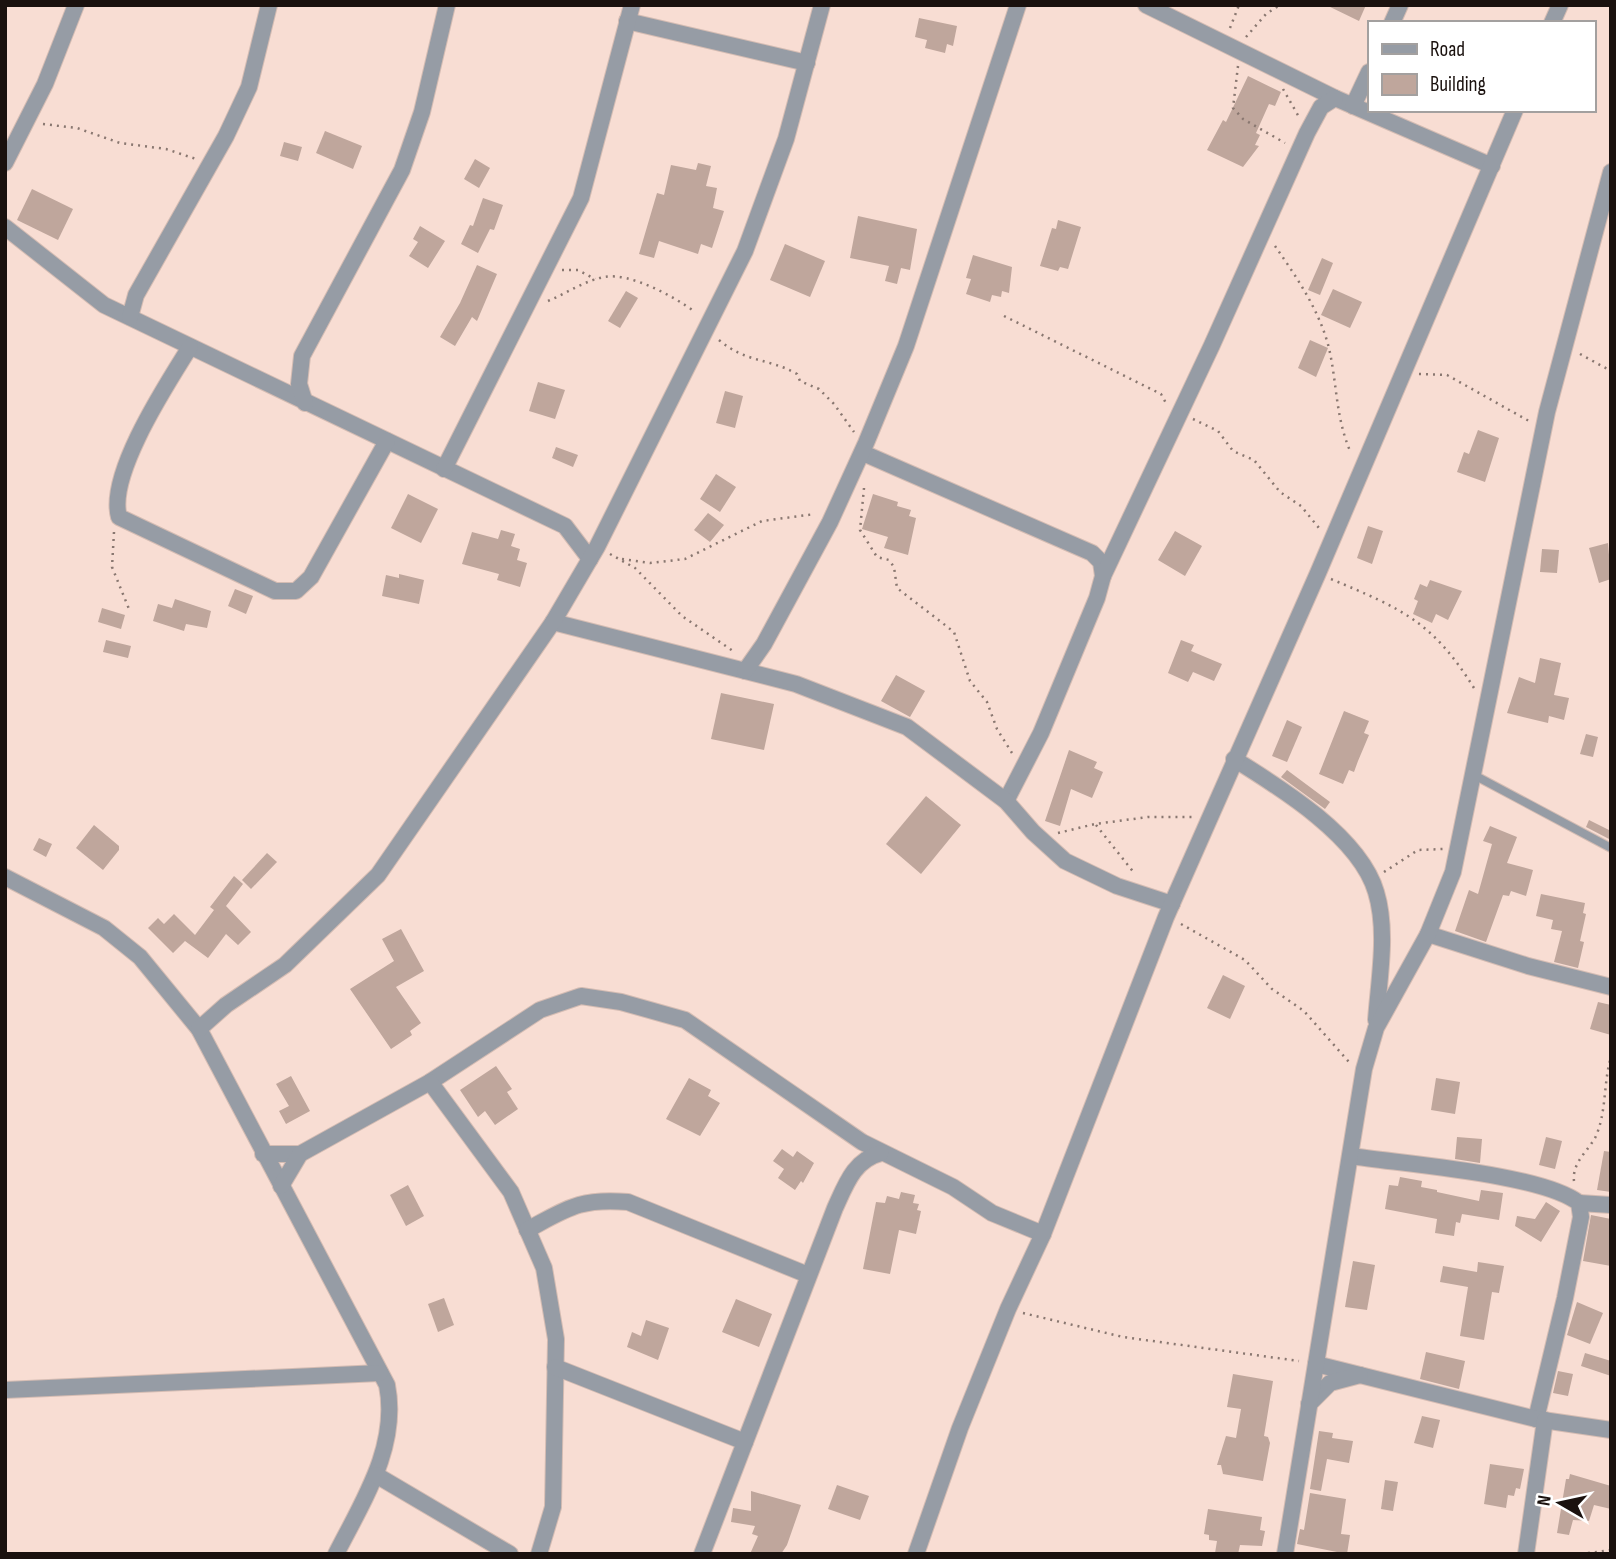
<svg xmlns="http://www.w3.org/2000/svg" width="1616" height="1559" viewBox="0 0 1616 1559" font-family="'Sofia Sans Condensed',sans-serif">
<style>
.building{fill:#bfa69c}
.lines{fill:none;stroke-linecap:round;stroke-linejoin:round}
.service-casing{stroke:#d4bcb3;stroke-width:10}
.minor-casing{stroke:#d4bcb3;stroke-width:18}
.path{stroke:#897770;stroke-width:2.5;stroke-dasharray:2 5;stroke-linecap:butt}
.service{stroke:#969ca5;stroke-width:8}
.minor{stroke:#969ca5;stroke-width:16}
</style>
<rect width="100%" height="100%" fill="#f8ddd3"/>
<g class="building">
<polygon points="1326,5 1366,5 1359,21"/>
<polygon points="919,18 957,26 953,46 947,44 945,53 925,48 927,40 915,37"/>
<polygon points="1248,76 1281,92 1275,106 1269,104 1256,133 1260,135 1255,145 1259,146 1243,167 1207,150 1223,120 1226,122"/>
<polygon points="325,131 362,146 353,169 316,153"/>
<polygon points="284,142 302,147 298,161 280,156"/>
<polygon points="475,159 490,168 479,188 464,179"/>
<polygon points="698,163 711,166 706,186 717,188 713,208 724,211 712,248 701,244 698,254 659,241 654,258 639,254 657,193 664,195 671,165 696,170"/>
<polygon points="32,189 73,209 58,240 17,220"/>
<polygon points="483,198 503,205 494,230 490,229 478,253 461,244 470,225 473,226"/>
<polygon points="858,216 917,229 910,270 901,268 897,284 885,281 889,266 850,258"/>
<polygon points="1058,220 1081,227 1068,269 1060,267 1058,271 1040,266 1052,228 1056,229"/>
<polygon points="420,226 445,241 428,268 409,256 418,242 413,239"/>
<polygon points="785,244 825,261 810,297 770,280"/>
<polygon points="973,255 1012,267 1009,293 1002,291 1001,297 992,295 990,302 966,294 971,279 966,278"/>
<polygon points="1322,258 1333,263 1320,295 1308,290"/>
<polygon points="477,265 497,274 477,321 472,317 455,346 440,337 460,303"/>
<polygon points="1333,289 1362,302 1350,328 1321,315"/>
<polygon points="626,291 638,298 620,328 608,321"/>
<polygon points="1310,340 1328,348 1316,377 1298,368"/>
<polygon points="538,382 565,390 555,419 529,411"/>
<polygon points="725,391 743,396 735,428 716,423"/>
<polygon points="1478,430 1499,438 1485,482 1457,472 1464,452 1469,454"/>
<polygon points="556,447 578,455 573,467 552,458"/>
<polygon points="716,474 736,487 720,512 700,499"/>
<polygon points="408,494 438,509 421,543 391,528"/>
<polygon points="873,494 898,502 897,506 911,510 909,516 916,518 908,555 884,548 888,537 862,529"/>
<polygon points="708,513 724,525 710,542 694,530"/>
<polygon points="1368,526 1383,531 1372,564 1357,558"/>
<polygon points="501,530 515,534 511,546 520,549 517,560 527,563 520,587 497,580 499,574 462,564 472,532 498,539"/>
<polygon points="1175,531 1202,546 1185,576 1158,560"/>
<polygon points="1608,543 1611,579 1599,583 1589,548"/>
<polygon points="1542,549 1559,550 1557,573 1540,572"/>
<polygon points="399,574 424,580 419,604 382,596 386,575 399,578"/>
<polygon points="1430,580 1462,591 1448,620 1436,614 1432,623 1413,614 1418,601 1414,599 1420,584 1427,587"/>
<polygon points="235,589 253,596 246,614 228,606"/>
<polygon points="175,599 211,611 207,628 186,624 184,631 153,621 158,604 172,608"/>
<polygon points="102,608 125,615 121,629 98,622"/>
<polygon points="106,640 131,646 128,658 103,652"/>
<polygon points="1181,640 1194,645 1191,651 1222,664 1214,681 1193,672 1188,682 1168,673"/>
<polygon points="1540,658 1561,663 1554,695 1569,698 1564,720 1549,716 1548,723 1507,713 1519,677 1535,683"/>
<polygon points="896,675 925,691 910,717 881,701"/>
<polygon points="721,693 774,704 764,750 711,739"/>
<polygon points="1344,711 1369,721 1364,733 1369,735 1358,761 1354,772 1349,770 1343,784 1319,774"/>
<polygon points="1287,720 1302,727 1287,762 1272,756"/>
<polygon points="1586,734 1598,737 1593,757 1580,754"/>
<polygon points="1069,750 1097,762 1094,768 1103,772 1092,798 1071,789 1060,826 1045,821"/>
<polygon points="1287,770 1330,802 1325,809 1281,777"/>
<polygon points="926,796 961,825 921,874 886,844"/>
<polygon points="1589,820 1611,831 1611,840 1586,827"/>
<polygon points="94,825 119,846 119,850 103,870 76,848"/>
<polygon points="1490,826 1517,837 1507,863 1533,870 1526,896 1511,891 1509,896 1503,895 1486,942 1455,931 1469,890 1478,894 1492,844 1483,841"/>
<polygon points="39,838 52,844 46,857 33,850"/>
<polygon points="267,853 277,862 251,889 242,880"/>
<polygon points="234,876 243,884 226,906 251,932 238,945 226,934 208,958 185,941 173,953 148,928 158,918 164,924 174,914 195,935 214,910 210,907"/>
<polygon points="1541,894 1585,903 1583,913 1586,914 1580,941 1584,942 1578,968 1554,962 1562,931 1551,929 1553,920 1536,916"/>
<polygon points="401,929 424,971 396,987 421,1023 410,1031 412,1035 391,1049 350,989 394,961 382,939"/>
<polygon points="1223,975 1245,986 1230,1019 1207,1008"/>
<polygon points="1598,1002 1611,1005 1611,1035 1590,1029"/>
<polygon points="496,1066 512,1089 507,1092 518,1109 495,1125 485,1111 478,1117 460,1090"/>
<polygon points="291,1076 310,1111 286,1124 279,1111 289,1106 276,1084"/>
<polygon points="689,1078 711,1090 708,1096 720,1103 700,1136 666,1119"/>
<polygon points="1436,1078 1460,1082 1455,1114 1431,1110"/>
<polygon points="1457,1137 1482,1139 1480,1163 1455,1159"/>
<polygon points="1546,1137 1562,1141 1555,1169 1539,1165"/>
<polygon points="782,1149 793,1157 797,1151 814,1163 803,1183 801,1181 795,1190 778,1178 784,1169 773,1161"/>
<polygon points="1604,1151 1611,1152 1611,1192 1597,1190"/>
<polygon points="1400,1177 1422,1181 1421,1187 1437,1190 1437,1192 1479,1201 1481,1190 1503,1193 1499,1220 1462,1214 1460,1223 1456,1222 1454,1236 1435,1233 1437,1219 1385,1209 1389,1185 1398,1186"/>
<polygon points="408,1185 424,1216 406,1226 390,1195"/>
<polygon points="901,1192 915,1195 913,1203 919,1204 917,1210 921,1211 916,1234 899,1230 890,1274 863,1269 876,1202 885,1203 887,1196 899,1199"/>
<polygon points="1546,1202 1560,1211 1541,1242 1515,1226 1517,1216 1535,1219"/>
<polygon points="1591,1215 1611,1219 1611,1266 1583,1261"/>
<polygon points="1353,1261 1375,1265 1367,1310 1345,1307"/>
<polygon points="1478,1262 1504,1266 1499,1293 1492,1292 1484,1340 1460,1336 1468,1287 1440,1282 1443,1266 1477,1272"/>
<polygon points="444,1298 454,1325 438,1332 428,1304"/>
<polygon points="736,1299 772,1314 759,1347 722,1332"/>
<polygon points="1577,1302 1603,1313 1590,1344 1567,1335"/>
<polygon points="646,1320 669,1328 658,1360 627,1347 632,1332 641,1336"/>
<polygon points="1426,1352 1465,1361 1459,1389 1420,1379"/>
<polygon points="1585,1353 1611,1361 1611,1376 1581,1366"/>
<polygon points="1558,1371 1573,1374 1568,1396 1553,1393"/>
<polygon points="1233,1374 1273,1381 1264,1436 1268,1437 1270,1443 1263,1481 1223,1474 1221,1465 1217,1465 1226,1436 1236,1438 1241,1409 1227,1407"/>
<polygon points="1422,1416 1440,1420 1433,1448 1414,1443"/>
<polygon points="1319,1431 1333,1433 1332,1438 1353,1441 1349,1463 1327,1459 1321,1491 1310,1489"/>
<polygon points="1490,1464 1524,1469 1520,1489 1516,1488 1514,1496 1508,1495 1506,1508 1484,1504"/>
<polygon points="1570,1474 1611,1486 1611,1509 1594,1505 1589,1521 1573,1520 1569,1535 1557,1533 1566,1479 1569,1479"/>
<polygon points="1385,1480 1398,1482 1393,1511 1381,1509"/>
<polygon points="837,1485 869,1496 860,1520 828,1509"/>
<polygon points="751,1491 801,1505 787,1545 781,1554 750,1554 758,1536 752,1534 755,1526 731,1522 733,1508 751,1511"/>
<polygon points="1310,1493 1346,1499 1341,1534 1350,1535 1347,1554 1297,1544 1300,1529 1304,1530"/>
<polygon points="1208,1509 1262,1517 1260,1530 1265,1531 1262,1546 1240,1545 1238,1554 1215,1553 1217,1541 1209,1540 1209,1535 1204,1534"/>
</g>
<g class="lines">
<g class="service-casing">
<polyline id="service" points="1474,775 1611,848"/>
</g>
<g class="minor-casing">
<g id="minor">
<polyline points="1146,5 1335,98 1492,166"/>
<polyline points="627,21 807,63"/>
<polyline points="1392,23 1400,5"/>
<polyline points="1552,23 1560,5"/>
<polyline points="1353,106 1369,72"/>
<polyline points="5,163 45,84 76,5"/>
<polyline points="5,227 104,305 565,526 590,559"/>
<polyline points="130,317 136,295 226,136 249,87 269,5"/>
<path d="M190 347C167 384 107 475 119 517L275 591H296L311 577 387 441"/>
<polyline points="305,403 299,384 302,356 402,170 422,112 447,5"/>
<polyline points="863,453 1092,553 1101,562 1103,576 1097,598 1041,733 1006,801"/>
<polyline points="444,469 581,198 632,5"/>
<polyline points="1103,576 1212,345 1307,133 1321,107 1335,98"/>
<polyline points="553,622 796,684 907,727 1006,801 1033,832 1065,861 1117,886 1172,904"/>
<polyline points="745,671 764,644 830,522 866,443 906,346 1018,5"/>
<path d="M1234 759C1281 788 1360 837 1376 892 1388 931 1379 979 1376 1020"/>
<path d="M5 877 104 928 140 957 199 1029 387 1385C399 1446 363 1501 336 1554"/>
<polyline points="1428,934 1528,966 1611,987"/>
<polyline points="199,1029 226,1005 285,965 378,875 553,622 597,547 745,251 786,139 822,5"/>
<polyline points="430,1082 540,1010 581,996 621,1002 685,1020 862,1142 953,1187 992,1213 1043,1234"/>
<polyline points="263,1154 300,1154"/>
<path d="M1351 1156C1403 1164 1542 1174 1579 1203L1581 1217 1565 1298 1536 1419"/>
<polyline points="281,1186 300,1154 430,1082 511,1192 544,1268 556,1339 553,1507 539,1554"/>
<polyline points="1579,1203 1611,1205"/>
<path d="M527 1230C568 1208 580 1198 628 1202L808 1275"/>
<polyline points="1316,1364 1536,1419 1611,1430"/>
<polyline points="555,1367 745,1442"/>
<polyline points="5,1390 380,1373"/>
<polyline points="1309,1404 1330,1383 1360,1375"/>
<polyline points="376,1475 510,1554"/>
<path d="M702 1554 835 1208C846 1184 854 1160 881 1153"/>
<polyline points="916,1554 960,1428 1008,1309 1043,1234 1166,917 1318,573 1515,110"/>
<polyline points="1285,1554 1364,1069 1376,1028 1428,934 1453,872 1547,412 1611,172"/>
<polyline points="1526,1554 1545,1420"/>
</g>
</g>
<g class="path">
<polyline points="1230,28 1239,5"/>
<polyline points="1246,37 1266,14 1280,5"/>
<polyline points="1238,66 1233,108 1243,119 1285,143"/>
<polyline points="1283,89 1299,117"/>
<polyline points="43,124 77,128 120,143 166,149 196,159"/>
<path d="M1275 246C1298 279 1324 317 1331 358 1337 390 1337 422 1351 453"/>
<polyline points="562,270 578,270 595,279"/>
<path d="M548 301C567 293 584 281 604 277 630 272 675 297 695 312"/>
<polyline points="1004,316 1161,394 1167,405"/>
<path d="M719 340C746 363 769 358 797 374L800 381 819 389 834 404 854 432"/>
<polyline points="1580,354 1611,371"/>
<polyline points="1419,374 1447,375 1529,421"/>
<polyline points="1193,419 1218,431 1233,451 1254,460 1280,492 1301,506 1319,528"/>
<polyline points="864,488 860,530 877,557 889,560 894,567 897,588 954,632 970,681 987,702 997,729 1012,753"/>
<polyline points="114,532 112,567 129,609"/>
<polyline points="610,554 635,568 682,616 733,651"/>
<polyline points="622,559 650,563 685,559 762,521 815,514"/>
<path d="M1331 579C1402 609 1432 621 1474 688"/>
<polyline points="1096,825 1135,874"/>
<polyline points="1058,833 1095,824 1148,817 1193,817"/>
<polyline points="1384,872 1418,850 1443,849"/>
<polyline points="1181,924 1245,960 1272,989 1304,1011 1349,1062"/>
<path d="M1574 1181C1572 1163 1587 1152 1595 1138 1607 1113 1603 1083 1611 1057"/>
<polyline points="1023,1313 1123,1337 1299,1361"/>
<polyline points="1581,1554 1611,1550"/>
</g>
<use href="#service" class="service"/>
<use href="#minor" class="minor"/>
</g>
<rect width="1616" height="1559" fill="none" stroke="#1a110e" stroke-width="14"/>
<rect x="1368" y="21" width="228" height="91" fill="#ffffff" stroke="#a3a09f" stroke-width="2"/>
<rect x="1382" y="44" width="35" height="10" fill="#969ca5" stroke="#a3a09f" stroke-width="2"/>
<text x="1430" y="56" font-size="21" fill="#1a110e">Road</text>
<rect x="1382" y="74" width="35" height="21" fill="#bfa69c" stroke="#a3a09f" stroke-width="2"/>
<text x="1430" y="91" font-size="21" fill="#1a110e">Building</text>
<g transform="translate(1560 1503) rotate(279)" stroke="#ffffff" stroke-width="5" paint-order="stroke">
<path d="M0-5L12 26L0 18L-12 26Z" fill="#1a110e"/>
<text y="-10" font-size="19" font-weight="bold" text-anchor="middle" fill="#1a110e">N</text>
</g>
</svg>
